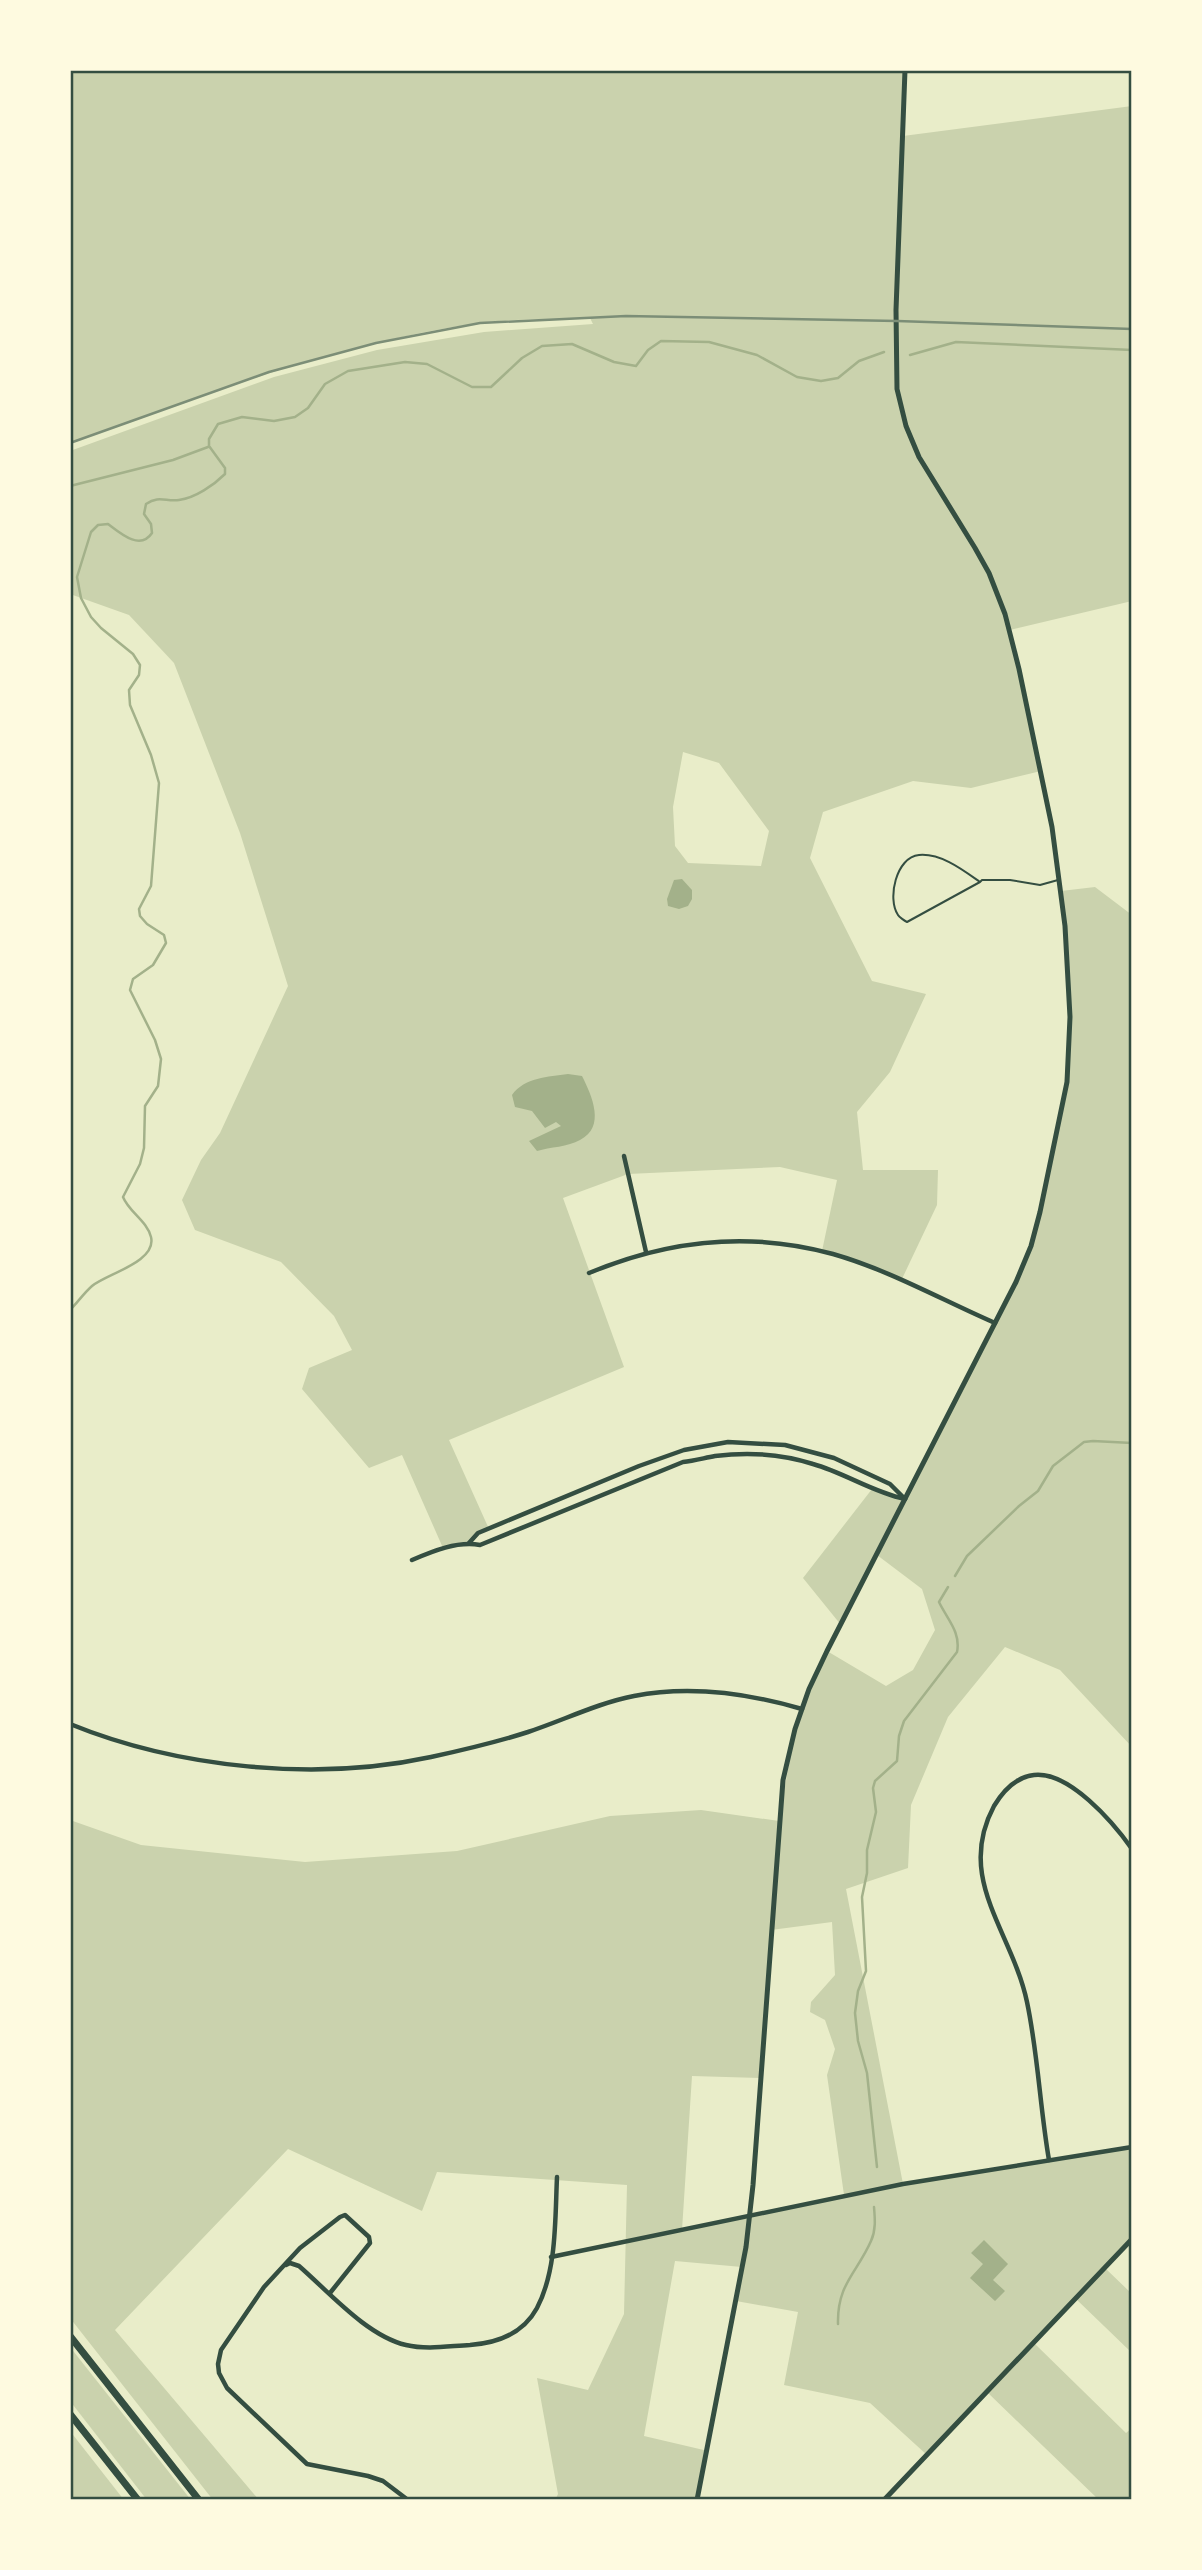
<svg xmlns="http://www.w3.org/2000/svg" width="1202" height="2570" viewBox="0 0 1202 2570" font-family="'PT Sans',sans-serif">
<style>
.green{fill:#cad2ad;fill-rule:evenodd}
.water{fill:#a3b18a}
.lines{fill:none;stroke-linecap:round;stroke-linejoin:round}
.stream{stroke:#a3b18a;stroke-width:2.5}
.service{stroke:#344e41;stroke-width:2}
.minor{stroke:#344e41;stroke-width:4.5}
.tertiary{stroke:#344e41;stroke-width:5}
.motorway{stroke:#344e41;stroke-width:7}
.rail{stroke:#7c8e77;stroke-width:2.5}
.neatline{fill:none;stroke:#344e41;stroke-width:2.5}
</style>
<rect width="100%" height="100%" fill="#e9edc9"/>
<g class="green">
<path d="M70 70H905L903 136 1132 106V601L1010 630 1041 771 971 788 913 781 823 812 810 858 872 981 926 994 890 1072 857 1112 863 1170H938L937 1205 901 1281 866 1265 822 1251 837 1180 780 1167 628 1174 563 1198 624 1367 449 1440 489 1529 478 1533 468 1543 443 1548 402 1455 369 1468 302 1389 309 1368 352 1350 334 1316 281 1262 195 1230 182 1200 201 1160 220 1133 288 986 240 833 174 663 129 615 70 594V451L274 377 377 350 484 332 593 324 590 318C554 320 515 318 479 323 337 343 204 395 70 443ZM683 752 719 763 769 831 761 866 688 863 675 846 673 807Z"/>
<path d="M1095 887 1132 915V1747L1060 1670 1005 1647 948 1717 911 1805 908 1868 846 1889 903 2184 1132 2147V2239L1105 2268 1132 2294V2353L1076 2299 1034 2343 1126 2433 1132 2428V2500H1099L987 2392 927 2455 870 2403 784 2385 798 2312 736 2301 742 2267 675 2261 644 2436 708 2451 697 2500H555L558 2494 537 2378 588 2390 624 2314 627 2185 437 2172 422 2211 288 2149 115 2330 259 2500H213L70 2318V1820L141 1845 305 1862 457 1851 610 1816 701 1810 779 1821 795 1729 827 1651 886 1686 913 1670 935 1630 922 1589 877 1555 841 1625 803 1578 872 1489 906 1499 958 1399 1031 1246 1062 1112 1070 1017 1061 891ZM832 1922 835 1975 811 2002 810 2012 825 2020 835 2049 827 2075 844 2195 682 2230 692 2076 760 2078 771 1930Z"/>
<polygon points="70,2347 191,2500 147,2500 70,2401"/>
<polygon points="70,2431 124,2500 70,2500"/>
</g>
<g class="water">
<polygon points="682,879 692,890 692,899 688,906 679,909 668,906 667,899 674,880"/>
<path d="M568 1074 582 1076C592 1096 606 1127 580 1140 568 1147 550 1147 537 1151L529 1141 561 1126 556 1122 545 1128 532 1111 515 1107 512 1095C525 1077 548 1077 568 1074Z"/>
<polygon points="984,2240 1008,2264 993,2280 1005,2291 995,2301 970,2278 983,2264 971,2253"/>
</g>
<g class="lines">
<g class="stream">
<polyline points="910,355 956,342 1132,350"/>
<polyline points="70,486 173,460 208,447"/>
<path d="M70 1310C77 1303 84 1293 92 1286 106 1274 157 1262 151 1237 147 1221 129 1212 123 1197L140 1164 144 1148 145 1106 158 1086 161 1059 155 1040 130 990 133 979 153 965 166 943 164 935 147 924 140 916 139 909 151 886 159 783 151 755 130 705 129 690 139 675 140 665 133 654 101 628 91 617 81 598 77 577 91 532 98 525 108 524C120 533 140 551 152 533L151 524 144 514 146 504C159 495 166 502 179 500 195 498 214 485 225 474V468L209 446V439L218 424 242 417 274 421 295 417 308 408 325 384 348 371 405 362 427 364 472 387H491L522 358 542 346 572 344 614 362 636 366 648 350 661 341 709 342 757 355 797 377 821 381 838 378 859 361 884 352"/>
<polyline points="955,1576 967,1556 1019,1506 1038,1491 1053,1466 1075,1449 1084,1442 1093,1441 1132,1443"/>
<path d="M877 2167 867 2073 858 2041 855 2013 858 1991 866 1971 862 1897 867 1873V1850L876 1812 873 1788 875 1781 897 1761 899 1736 904 1721 957 1652C961 1632 947 1619 939 1602L948 1587"/>
<path d="M838 2324C837 2284 857 2273 871 2241 876 2230 875 2219 874 2207"/>
</g>
<path class="service" d="M980 882C963 870 941 853 919 855 896 857 887 899 898 915 899 917 905 921 907 922L980 882 982 880H1010L1040 885 1058 880"/>
<g class="minor">
<polyline points="624,1156 646,1252"/>
<path d="M589 1273C668 1240 750 1231 833 1254 889 1270 942 1300 995 1323"/>
<polyline points="469,1543 478,1533 639,1466 684,1450 728,1442 785,1445 834,1458 890,1484 905,1499"/>
<path d="M412 1560C433 1551 457 1541 480 1545L683 1462C694 1461 704 1458 715 1456 747 1452 782 1454 813 1464 845 1473 872 1492 905 1499"/>
<path d="M70 1724C178 1768 316 1782 431 1757 463 1750 497 1742 528 1732 564 1720 598 1703 634 1696 691 1685 747 1693 802 1709"/>
<path d="M1049 2160C1040 2108 1038 2054 1027 2002 1012 1931 955 1879 994 1806 1003 1791 1016 1777 1034 1775 1069 1771 1113 1822 1132 1849"/>
<polyline points="551,2257 903,2184 1132,2147"/>
<path d="M286 2265 290 2263 299 2266C329 2292 367 2336 406 2345 427 2350 449 2346 470 2345 498 2343 523 2334 537 2308 557 2270 555 2219 557 2177"/>
<polyline points="330,2293 370,2243 369,2237 345,2215 340,2217 300,2248 264,2287 221,2350 218,2364 219,2373 227,2388 307,2464 368,2476 383,2481 408,2500"/>
</g>
<g class="tertiary">
<polyline points="697,2500 746,2247 753,2185 783,1780 795,1729 809,1689 827,1651 1016,1282 1031,1246 1040,1212 1067,1082 1070,1017 1065,926 1052,827 1019,669 1005,614 989,573 975,548 919,457 906,426 897,389 896,310 905,70"/>
<polyline points="884,2500 1132,2239"/>
</g>
<g class="motorway">
<polyline points="70,2336 199,2500"/>
<polyline points="70,2414 138,2500"/>
</g>
<polyline class="rail" points="70,443 269,372 376,343 480,323 626,316 897,321 1132,329"/>
</g>
<rect width="1202" height="2570" fill="none" stroke="#fefae0" stroke-width="144"/>
<rect x="72" y="72" width="1058" height="2426" class="neatline"/>
</svg>
